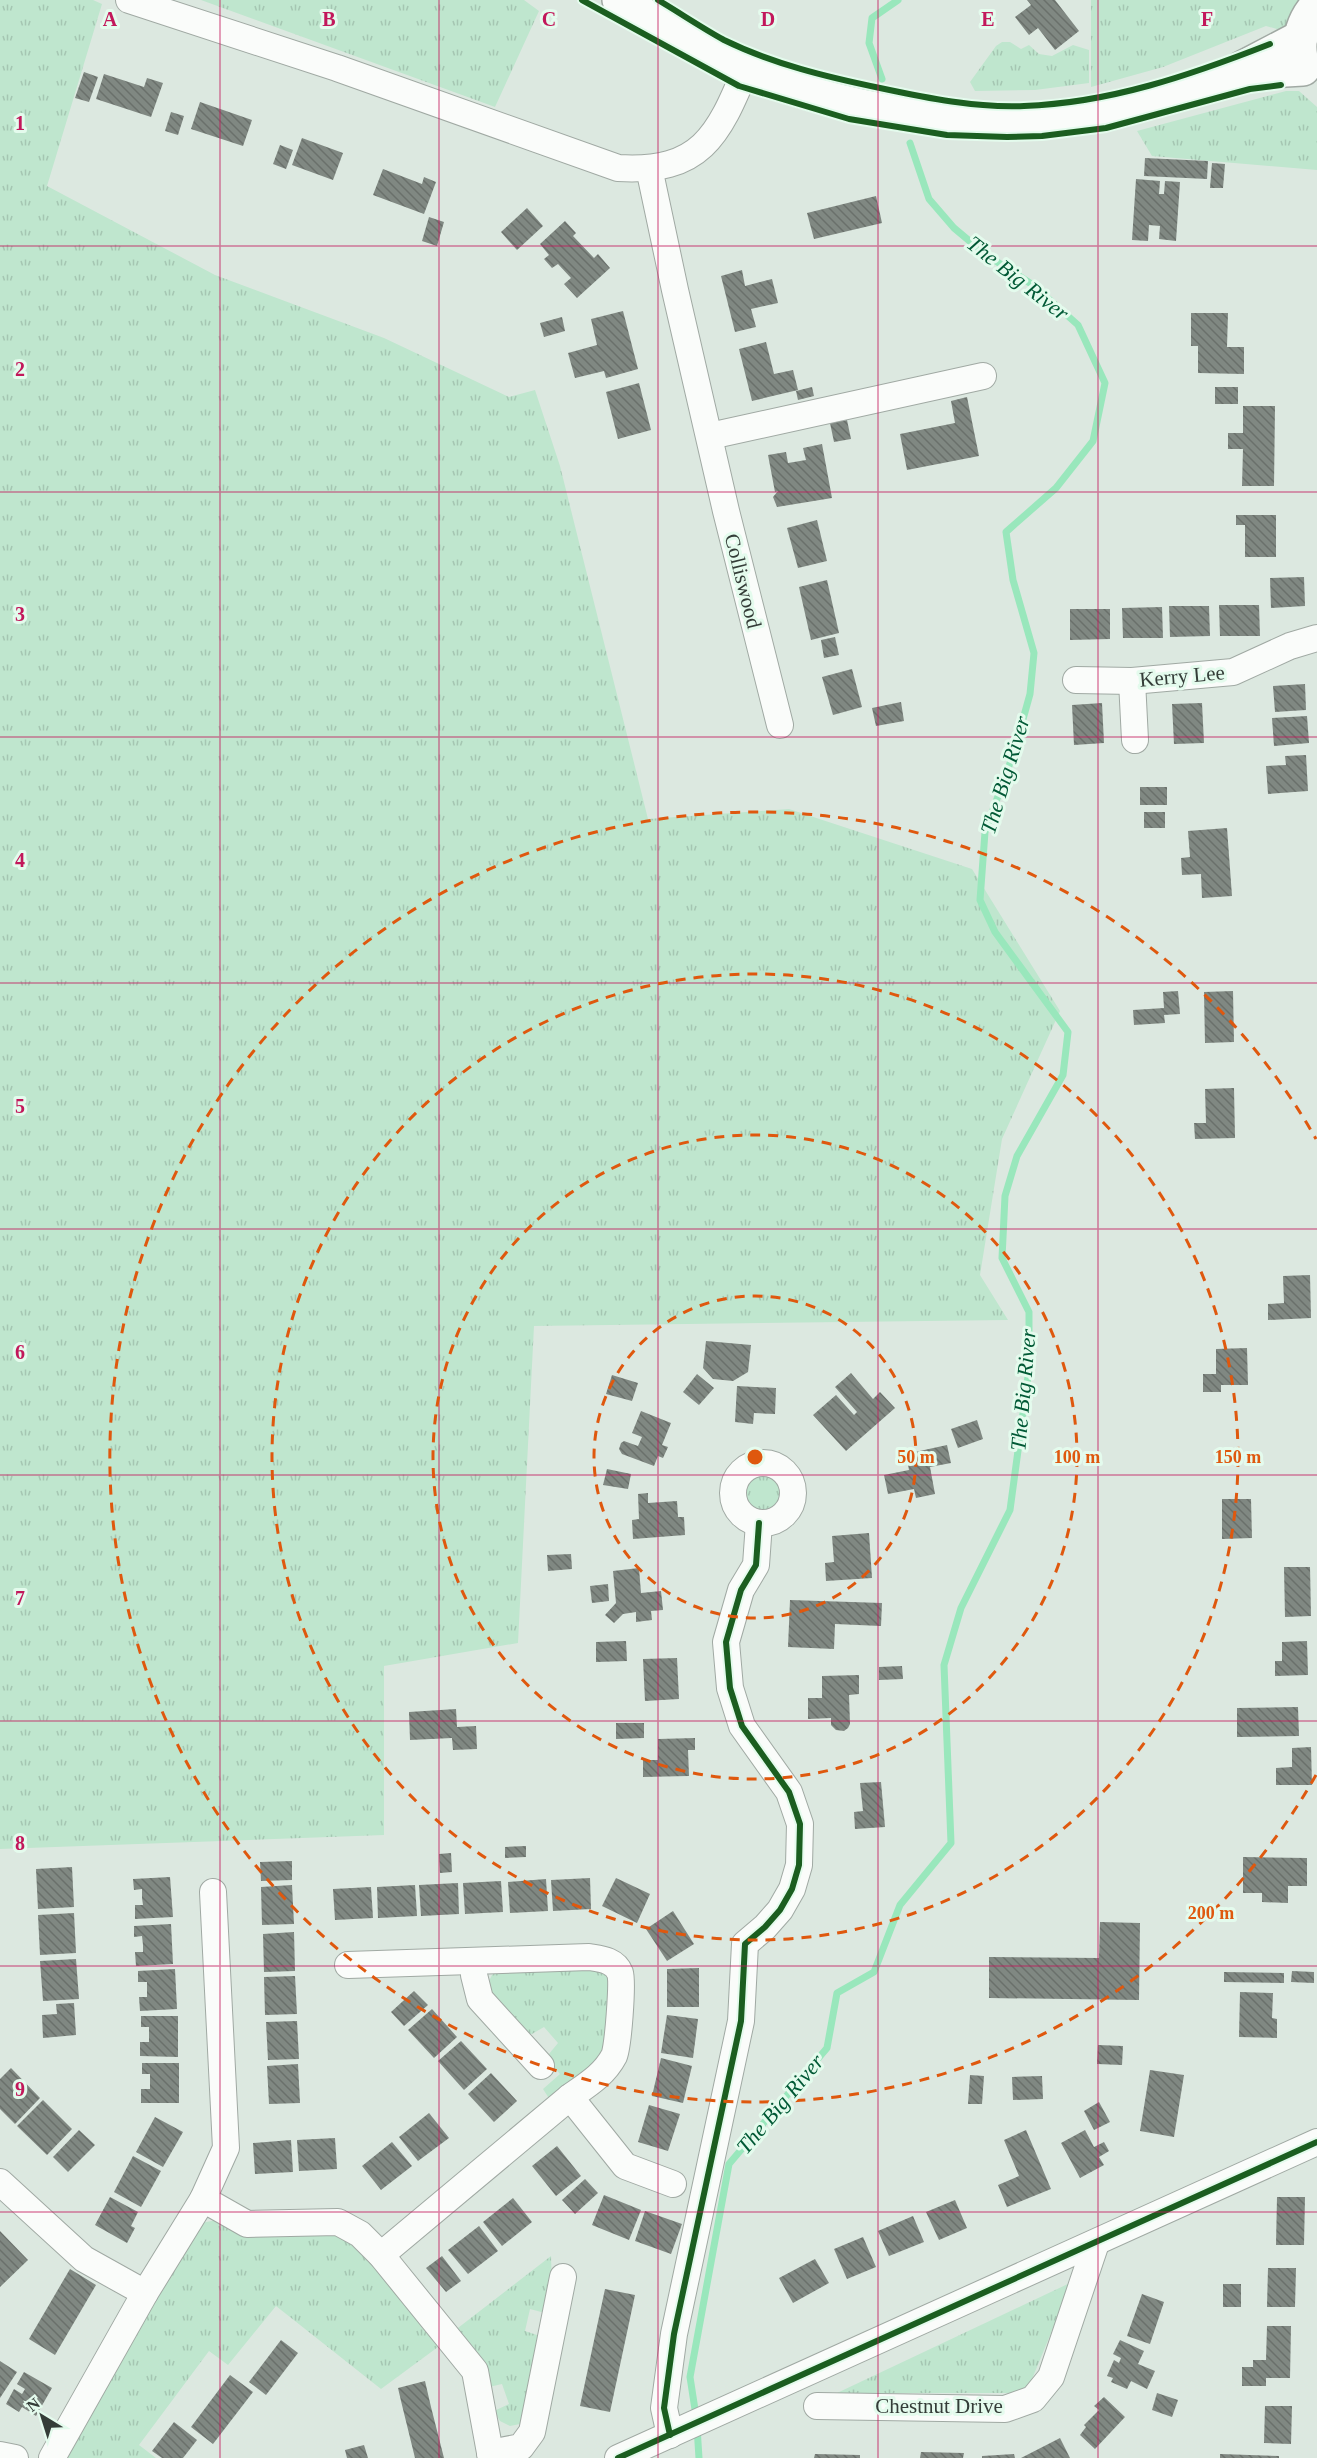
<svg xmlns="http://www.w3.org/2000/svg" width="1317" height="2458" viewBox="0 0 1317 2458" font-family="'Times New Roman',serif">
<style>
.grass{fill:url(#grass-tufts)}
.lines{fill:none;stroke-linecap:round;stroke-linejoin:round}
.stream{stroke:#99e7bc;stroke-width:7}
.building{fill:url(#building-back-hatch)}
.street-casing{stroke:#a0a9a3;stroke-width:28}
.secondary-casing{stroke:#a0a9a3;stroke-width:36}
.street{stroke:#fafcfa;stroke-width:26}
.secondary{stroke:#fafcfa;stroke-width:33}
.cycleway-casing{stroke:#e4fbed;stroke-width:10}
.cycleway{stroke:#1b5e20;stroke-width:6}
.grid{fill:none;stroke:#c2185b;stroke-width:1.5;stroke-opacity:0.55}
.ring{fill:none;stroke:#df580e;stroke-width:3;stroke-dasharray:10 8}
.labels{text-anchor:middle;dominant-baseline:central;stroke-width:6;stroke-linejoin:round;paint-order:stroke}
.street-label{font-size:21px;fill:#343d38;stroke:#e4fbed}
.water-label{font-size:22px;font-style:italic;fill:#005935;stroke:#e4fbed}
.grid-label{font-size:20px;text-anchor:middle;font-weight:bold;fill:#c2185b;stroke:#e4fbed;stroke-width:6;stroke-linejoin:round;paint-order:stroke}
.centre{fill:#df580e;stroke:#e4fbed;stroke-width:3}
.ring-label{font-size:18px;text-anchor:middle;font-weight:bold;fill:#df580e;stroke:#e4fbed;stroke-width:6;stroke-linejoin:round;paint-order:stroke}
</style>
<defs>
<pattern id="grass-tufts" width="24" height="20" patternUnits="userSpaceOnUse" patternTransform="scale(1.5)"><rect width="24" height="20" fill="#bfe6ce"/><path d="M3 7l-1-3M5 7V3M7 7l1-3M15 17l-1-3M17 17v-4M19 17l1-3" fill="none" stroke="#a5c6b2"/></pattern>
<pattern id="building-back-hatch" width="6" height="6" patternUnits="userSpaceOnUse" patternTransform="scale(1.5)"><rect width="6" height="6" fill="#808882"/><path d="M-1 5l2 2M0 0l6 6M5-1l2 2" fill="none" stroke="#6a706b"/></pattern>
</defs>
<rect width="100%" height="100%" fill="#dce8e0"/>
<g class="grass">
<polygon points="0,0 93,0 102,4 47,186 215,275 384,338 509,397 535,390 560,466 648,819 789,809 972,869 1060,1011 1002,1139 980,1275 1008,1320 534,1326 518,1643 384,1666 384,1835 0,1849"/>
<polygon points="201,0 524,0 539,11 495,107"/>
<polygon points="1091,0 1310,0 1284,31 1266,26 1163,67 1091,87"/>
<polygon points="1002,42 1010,42 1021,49 1029,45 1039,54 1052,56 1073,45 1089,50 1089,83 1035,90 975,91 970,82 996,46"/>
<polygon points="1286,91 1299,91 1317,107 1317,170 1152,156 1137,131"/>
<circle cx="763" cy="1494" r="19"/>
<polygon points="595,1966 607,1972 611,1981 603,2059 552,2103 543,2089 560,2074 551,2064 549,2054 558,2043 544,2027 532,2034 521,2033 486,1987 492,1975 500,1970"/>
<polygon points="216,2220 340,2232 354,2241 438,2347 381,2389 276,2306 228,2365 209,2351 139,2445 156,2458 64,2458 197,2224"/>
<polygon points="551,2256 552,2288 545,2313 530,2309 525,2331 540,2336 525,2417 520,2424 510,2426 500,2421 494,2411 509,2404 502,2384 489,2387 454,2331"/>
<polygon points="1072,2282 1030,2384 1015,2393 837,2393"/>
</g>
<g class="lines">
<g class="stream">
<polyline points="882,79 869,43 872,18 898,0"/>
<polyline points="696,2416 690,2377 729,2164 827,2048 837,1993 874,1972 900,1905 951,1843 944,1665 961,1608 1010,1510 1029,1369 1029,1312 1002,1258 1005,1196 1017,1156 1063,1075 1068,1032 995,932 980,900 985,832 1013,755 1030,694 1034,653 1013,580 1006,532 1056,488 1093,441 1105,383 1078,325 1033,285 985,254 954,228 929,199 910,143"/>
<polyline points="697,2427 699,2458"/>
</g>
</g>
<g class="building">
<polygon points="1027,0 1055,0 1079,31 1055,50 1038,28 1029,35 1015,17 1031,5"/>
<polygon points="84,72 98,77 89,102 75,98"/>
<polygon points="104,74 144,87 147,78 163,83 151,117 96,99"/>
<polygon points="200,102 252,120 243,146 191,129"/>
<polygon points="171,112 184,116 178,135 165,131"/>
<polygon points="302,138 343,153 333,180 292,165"/>
<polygon points="280,145 293,150 286,169 273,164"/>
<polygon points="1145,158 1208,161 1207,179 1144,176"/>
<polygon points="1212,163 1225,164 1223,188 1210,188"/>
<polygon points="383,169 422,184 424,177 436,182 424,214 373,195"/>
<polygon points="1136,179 1160,181 1159,194 1164,194 1165,181 1180,182 1176,241 1159,239 1160,226 1149,225 1148,241 1132,240"/>
<polygon points="876,196 882,223 814,239 807,213"/>
<polygon points="527,208 543,226 517,250 501,232"/>
<polygon points="429,217 444,222 437,246 422,241"/>
<polygon points="565,221 576,233 573,236 594,258 598,254 610,268 577,298 564,284 571,278 558,264 552,268 544,259 549,255 540,244"/>
<polygon points="742,270 745,286 772,279 778,303 751,309 756,327 735,332 721,276"/>
<polygon points="623,311 638,369 606,378 604,371 575,378 568,353 597,345 591,319"/>
<polygon points="1191,313 1228,313 1227,347 1244,347 1244,374 1198,373 1198,346 1191,346"/>
<polygon points="562,317 565,331 544,337 540,323"/>
<polygon points="766,342 774,374 793,370 798,390 752,401 739,349"/>
<polygon points="639,383 651,430 618,439 606,392"/>
<polygon points="812,387 814,396 798,400 796,391"/>
<rect x="1215" y="387" width="23" height="17"/>
<polygon points="967,397 979,456 907,470 900,434 955,423 951,401"/>
<polygon points="1243,406 1275,406 1274,486 1242,486 1243,449 1228,449 1228,433 1243,433"/>
<polygon points="847,420 851,439 834,442 830,423"/>
<polygon points="822,444 832,498 777,507 773,497 778,491 775,492 768,455 786,452 788,463 806,460 803,448"/>
<polygon points="1236,515 1276,515 1276,557 1245,557 1245,525 1236,525"/>
<polygon points="817,520 827,561 798,568 787,528"/>
<polygon points="1304,577 1305,606 1271,608 1270,578"/>
<polygon points="827,580 839,633 811,640 799,587"/>
<polygon points="1219,605 1259,605 1260,636 1220,636"/>
<polygon points="1169,606 1209,606 1210,636 1170,637"/>
<polygon points="1162,607 1163,638 1123,638 1122,608"/>
<polygon points="1070,609 1110,609 1110,639 1070,640"/>
<polygon points="835,637 839,655 824,658 821,640"/>
<polygon points="852,669 862,707 833,715 822,677"/>
<polygon points="1305,684 1306,710 1275,712 1273,686"/>
<polygon points="901,702 904,721 876,726 872,708"/>
<polygon points="1102,703 1104,743 1074,745 1072,705"/>
<polygon points="1202,703 1204,743 1174,744 1172,704"/>
<polygon points="1307,716 1309,743 1274,746 1272,718"/>
<polygon points="1306,755 1308,791 1268,794 1266,766 1286,765 1285,756"/>
<rect x="1140" y="787" width="27" height="18"/>
<rect x="1144" y="812" width="21" height="16"/>
<polygon points="1227,828 1232,896 1202,898 1201,874 1182,875 1181,858 1190,857 1188,831"/>
<polygon points="1178,991 1180,1014 1164,1015 1165,1023 1134,1025 1133,1010 1164,1008 1163,992"/>
<polygon points="1233,991 1234,1042 1205,1043 1204,992"/>
<polygon points="1234,1088 1235,1138 1195,1139 1194,1123 1206,1123 1205,1089"/>
<polygon points="1310,1275 1311,1318 1268,1320 1268,1304 1284,1303 1283,1276"/>
<polygon points="706,1341 751,1345 748,1372 733,1381 713,1379 703,1368"/>
<polygon points="1247,1348 1248,1385 1221,1385 1221,1392 1203,1392 1203,1374 1216,1374 1216,1349"/>
<polygon points="851,1373 873,1399 880,1392 895,1408 846,1451 813,1415 836,1395 854,1415 857,1412 835,1387"/>
<polygon points="697,1374 714,1388 699,1405 683,1392"/>
<polygon points="612,1375 638,1383 632,1401 606,1394"/>
<polygon points="737,1386 776,1388 775,1414 754,1413 753,1424 735,1422"/>
<polygon points="641,1411 671,1423 662,1445 668,1447 663,1458 658,1456 654,1466 622,1454 619,1449 621,1443 624,1441 638,1446 642,1437 632,1433"/>
<polygon points="977,1420 983,1439 958,1448 951,1429"/>
<polygon points="947,1445 951,1463 930,1467 935,1494 916,1498 914,1489 888,1494 884,1475 909,1470 906,1454"/>
<polygon points="607,1469 631,1474 628,1489 603,1485"/>
<polygon points="648,1493 648,1503 677,1501 678,1517 684,1517 685,1535 633,1539 632,1520 639,1519 638,1494"/>
<polygon points="1222,1499 1251,1499 1252,1538 1222,1539"/>
<polygon points="869,1533 872,1578 826,1581 825,1563 834,1562 832,1536"/>
<polygon points="571,1554 572,1569 548,1571 547,1555"/>
<polygon points="1284,1567 1310,1567 1311,1616 1285,1617"/>
<polygon points="639,1568 641,1593 661,1591 663,1610 651,1611 652,1620 636,1622 636,1612 623,1614 614,1623 605,1615 616,1603 613,1571"/>
<polygon points="608,1584 609,1601 592,1603 590,1586"/>
<polygon points="790,1600 882,1603 881,1626 835,1624 834,1649 788,1647"/>
<polygon points="626,1641 627,1661 596,1662 596,1642"/>
<polygon points="1307,1641 1308,1675 1275,1676 1275,1661 1282,1661 1282,1642"/>
<polygon points="677,1658 679,1699 645,1701 643,1659"/>
<polygon points="902,1666 903,1679 879,1680 879,1667"/>
<polygon points="859,1675 859,1694 849,1695 850,1724 848,1728 844,1731 836,1730 831,1725 831,1718 808,1719 808,1698 822,1698 822,1676"/>
<polygon points="1298,1707 1299,1736 1237,1737 1237,1708"/>
<polygon points="456,1709 457,1727 476,1726 477,1749 453,1750 452,1738 410,1740 409,1712"/>
<polygon points="616,1723 644,1723 644,1738 616,1739"/>
<polygon points="695,1738 695,1750 688,1750 689,1776 643,1777 643,1760 658,1760 658,1739"/>
<polygon points="1311,1747 1312,1785 1276,1785 1276,1768 1292,1767 1292,1748"/>
<polygon points="881,1782 885,1827 855,1829 854,1812 863,1811 860,1783"/>
<polygon points="526,1846 526,1857 505,1858 505,1847"/>
<polygon points="451,1853 452,1872 440,1873 439,1854"/>
<polygon points="1243,1857 1307,1858 1307,1886 1288,1886 1288,1903 1262,1902 1262,1893 1243,1893"/>
<polygon points="292,1861 292,1880 261,1881 260,1862"/>
<polygon points="72,1867 74,1907 38,1909 36,1869"/>
<polygon points="170,1877 173,1917 135,1919 135,1905 143,1905 142,1898 142,1889 134,1890 133,1879"/>
<polygon points="590,1878 591,1909 553,1911 551,1880"/>
<polygon points="616,1878 650,1894 637,1923 602,1906"/>
<polygon points="546,1879 548,1911 510,1913 508,1882"/>
<polygon points="501,1881 503,1912 465,1914 463,1883"/>
<polygon points="458,1883 459,1914 421,1916 419,1885"/>
<polygon points="292,1885 294,1924 262,1925 261,1887"/>
<polygon points="415,1885 417,1916 378,1918 377,1887"/>
<polygon points="371,1887 373,1918 335,1920 333,1889"/>
<polygon points="673,1911 694,1944 667,1961 646,1929"/>
<polygon points="74,1913 76,1953 40,1955 38,1915"/>
<polygon points="1100,1922 1140,1923 1139,2000 989,1998 989,1957 1099,1958"/>
<polygon points="171,1924 173,1964 136,1966 135,1952 143,1952 143,1945 142,1936 134,1937 134,1926"/>
<polygon points="294,1932 295,1971 264,1972 263,1934"/>
<polygon points="76,1959 79,1999 43,2001 40,1961"/>
<polygon points="699,1968 699,2007 667,2007 667,1969"/>
<polygon points="175,1969 177,2009 140,2011 139,1997 147,1997 147,1982 138,1982 138,1971"/>
<polygon points="1292,1971 1314,1972 1314,1983 1291,1982"/>
<polygon points="1224,1972 1284,1973 1284,1983 1224,1982"/>
<polygon points="295,1976 297,2014 265,2015 264,1977"/>
<polygon points="414,1991 428,2005 404,2026 391,2012"/>
<polygon points="1240,1992 1273,1993 1272,2018 1277,2019 1277,2038 1239,2037"/>
<polygon points="74,2003 76,2035 43,2038 42,2015 57,2014 56,2004"/>
<polygon points="432,2009 457,2037 434,2058 408,2030"/>
<polygon points="667,2015 698,2019 693,2058 661,2053"/>
<polygon points="141,2016 178,2016 178,2057 140,2056 140,2042 149,2042 149,2027 141,2027"/>
<polygon points="297,2021 299,2059 268,2060 266,2022"/>
<polygon points="461,2041 487,2069 464,2090 438,2061"/>
<polygon points="1098,2045 1123,2046 1122,2065 1097,2064"/>
<polygon points="661,2058 692,2066 683,2103 652,2096"/>
<polygon points="142,2063 179,2063 179,2103 141,2103 141,2089 150,2089 150,2074 142,2074"/>
<polygon points="298,2064 300,2103 269,2104 267,2066"/>
<polygon points="11,2068 40,2098 15,2124 0,2109 0,2079"/>
<polygon points="1150,2070 1184,2075 1174,2137 1140,2131"/>
<polygon points="491,2073 517,2101 494,2122 468,2094"/>
<polygon points="970,2075 984,2076 982,2104 968,2104"/>
<polygon points="1042,2076 1043,2099 1013,2100 1012,2077"/>
<polygon points="43,2100 72,2129 47,2155 17,2126"/>
<polygon points="1099,2102 1110,2122 1094,2130 1084,2111"/>
<polygon points="649,2105 680,2114 668,2151 638,2142"/>
<polygon points="429,2113 449,2138 418,2161 399,2137"/>
<polygon points="155,2117 183,2132 163,2167 136,2152"/>
<polygon points="79,2130 95,2145 68,2172 53,2157"/>
<polygon points="1026,2130 1051,2189 1007,2207 998,2185 1019,2176 1004,2140"/>
<polygon points="1085,2130 1094,2147 1104,2142 1109,2151 1099,2157 1104,2165 1080,2178 1061,2143"/>
<polygon points="335,2138 337,2169 299,2171 297,2140"/>
<polygon points="291,2140 293,2172 255,2174 253,2143"/>
<polygon points="392,2142 412,2166 381,2190 362,2166"/>
<polygon points="557,2146 581,2176 556,2196 532,2166"/>
<polygon points="133,2156 161,2171 141,2207 114,2192"/>
<polygon points="585,2179 598,2193 575,2214 562,2200"/>
<polygon points="604,2195 641,2210 629,2240 592,2225"/>
<polygon points="110,2197 138,2212 131,2226 135,2228 127,2243 95,2225"/>
<polygon points="1277,2197 1305,2197 1304,2245 1276,2245"/>
<polygon points="513,2198 532,2222 502,2246 483,2222"/>
<polygon points="955,2200 967,2228 939,2240 926,2212"/>
<polygon points="645,2211 682,2224 671,2254 635,2241"/>
<polygon points="913,2216 924,2242 889,2256 878,2231"/>
<polygon points="479,2226 498,2251 468,2274 448,2250"/>
<polygon points="0,2231 28,2260 0,2287"/>
<polygon points="863,2237 876,2267 847,2279 834,2249"/>
<polygon points="442,2256 461,2281 446,2292 426,2268"/>
<polygon points="815,2259 829,2283 793,2303 779,2278"/>
<polygon points="1268,2268 1296,2268 1295,2307 1267,2307"/>
<polygon points="70,2269 96,2285 55,2355 29,2339"/>
<rect x="1223" y="2284" width="18" height="23"/>
<polygon points="605,2289 635,2295 610,2412 580,2406"/>
<polygon points="1142,2294 1164,2302 1150,2344 1127,2336"/>
<polygon points="1267,2326 1291,2326 1290,2378 1266,2378 1266,2386 1242,2386 1242,2367 1253,2367 1253,2360 1266,2360"/>
<polygon points="281,2340 298,2353 266,2395 249,2382"/>
<polygon points="1120,2340 1144,2351 1138,2364 1155,2371 1147,2389 1131,2381 1127,2389 1111,2382 1113,2378 1107,2376 1114,2360 1119,2363 1121,2358 1113,2354"/>
<polygon points="0,2361 17,2372 0,2398"/>
<polygon points="24,2372 52,2388 36,2416 22,2407 19,2412 6,2404 14,2389 22,2394 25,2389 17,2384"/>
<polygon points="230,2375 253,2392 213,2444 191,2427"/>
<polygon points="425,2381 431,2407 444,2458 415,2458 401,2401 398,2388"/>
<polygon points="1157,2393 1178,2400 1172,2417 1152,2410"/>
<polygon points="1104,2397 1125,2417 1095,2449 1080,2435 1086,2427 1084,2425 1099,2410 1094,2406"/>
<polygon points="1265,2406 1292,2406 1291,2444 1264,2443"/>
<polygon points="174,2422 197,2440 183,2458 162,2458 152,2451"/>
<polygon points="1060,2438 1070,2458 1021,2458"/>
<polygon points="364,2445 368,2458 347,2458 345,2450"/>
<polygon points="921,2452 964,2453 963,2458 920,2458"/>
<polygon points="815,2454 860,2455 860,2458 814,2458"/>
<polygon points="1014,2454 1015,2458 982,2458 982,2456"/>
<polygon points="1220,2454 1279,2456 1279,2458 1220,2458"/>
</g>
<g class="lines">
<g class="street-casing">
<g id="street">
<path d="M129 0 337 68 618 168C701 173 718 136 746 69"/>
<polyline points="649,168 675,290 726,511 780,725"/>
<polyline points="710,436 983,376"/>
<polyline points="1076,680 1132,681 1233,672 1290,646 1317,638"/>
<polyline points="1132,681 1135,740"/>
<circle cx="763" cy="1493" r="30"/>
<polyline points="474,1961 474,1975 480,1999 541,2066"/>
<path d="M348 1965 589 1957C601 1959 615 1960 620 1973 623 1982 618 2049 614 2056 604 2075 587 2085 570 2097L381 2255"/>
<polyline points="570,2097 625,2166 673,2184"/>
<polyline points="0,2182 84,2259 145,2293"/>
<polyline points="203,2199 247,2224 338,2222 360,2234 381,2255 475,2371 491,2458"/>
<polyline points="817,2406 1005,2409 1033,2399 1051,2377 1096,2243"/>
<polyline points="670,2435 664,2408 674,2334 741,2021 745,1944 765,1927 780,1910 792,1889 799,1865 800,1824 789,1792 742,1726 730,1688 726,1642 741,1590 756,1565 759,1523"/>
<polyline points="490,2453 521,2447 532,2432 563,2277"/>
<polyline points="0,2455 15,2458"/>
<polyline points="52,2458 145,2293 203,2199 226,2148 213,1892"/>
<polyline points="618,2458 1317,2142"/>
</g>
</g>
<g class="secondary-casing">
<g id="secondary">
<path d="M619 0C671 29 723 65 780 84 884 118 1000 133 1108 112 1144 105 1178 92 1213 83 1241 75 1275 70 1303 69"/>
<path d="M1301 58C1297 39 1304 19 1317 5"/>
<polyline points="1240,69 1301,37"/>
</g>
</g>
<use href="#street" class="street"/>
<use href="#secondary" class="secondary"/>
<g class="cycleway-casing">
<g id="cycleway">
<polyline points="582,0 739,86 849,119 947,135 1007,137 1042,136 1106,128 1250,89 1281,85"/>
<path d="M658 0C680 13 702 28 724 40 773 64 827 77 880 88 927 98 976 108 1024 106 1110 103 1191 75 1270 44"/>
<polyline points="670,2435 664,2408 674,2334 741,2021 745,1944 765,1927 780,1910 792,1889 799,1865 800,1824 789,1792 742,1726 730,1688 726,1642 741,1590 756,1565 759,1523"/>
<polyline points="618,2458 1317,2142"/>
</g>
</g>
<use href="#cycleway" class="cycleway"/>
</g>
<path class="grid" d="M220 0V2458M439 0V2458M658 0V2458M878 0V2458M1098 0V2458M0 246H1317M0 492H1317M0 737H1317M0 983H1317M0 1229H1317M0 1475H1317M0 1721H1317M0 1966H1317M0 2212H1317"/>
<g class="ring">
<circle cx="755" cy="1457" r="161"/>
<circle cx="755" cy="1457" r="322"/>
<circle cx="755" cy="1457" r="483"/>
<path d="M1316 1775A645 645 0 1 1 1316 1139"/>
</g>
<g class="labels">
<g class="street-label">
<text transform="translate(743 581) rotate(76)">Colliswood</text>
<text transform="translate(1182 676) rotate(-5)">Kerry Lee</text>
<text x="939" y="2406">Chestnut Drive</text>
</g>
<g class="water-label">
<text transform="translate(1018 278) rotate(38)">The Big River</text>
<text transform="translate(1005 775) rotate(-73)">The Big River</text>
<text transform="translate(1023 1390) rotate(-85)">The Big River</text>
<text transform="translate(780 2104) rotate(-50)">The Big River</text>
</g>
</g>
<g class="grid-label">
<text x="110" y="26">A</text>
<text x="329" y="26">B</text>
<text x="549" y="26">C</text>
<text x="768" y="26">D</text>
<text x="988" y="26">E</text>
<text x="1207" y="26">F</text>
<text x="20" y="130">1</text>
<text x="20" y="376">2</text>
<text x="20" y="621">3</text>
<text x="20" y="867">4</text>
<text x="20" y="1113">5</text>
<text x="20" y="1359">6</text>
<text x="20" y="1605">7</text>
<text x="20" y="1850">8</text>
<text x="20" y="2096">9</text>
</g>
<circle cx="755" cy="1457" r="9" class="centre"/>
<g class="ring-label">
<text x="916" y="1463">50 m</text>
<text x="1077" y="1463">100 m</text>
<text x="1238" y="1463">150 m</text>
<text x="1211" y="1919">200 m</text>
</g>
<g transform="translate(42 2416) rotate(322)" stroke="#e4fbed" stroke-width="4.5" paint-order="stroke">
<path d="M0-4.5L10 22L0 15L-10 22Z" fill="#343d38"/>
<text y="-9" font-size="16" font-weight="bold" text-anchor="middle" fill="#343d38">N</text>
</g>
</svg>
